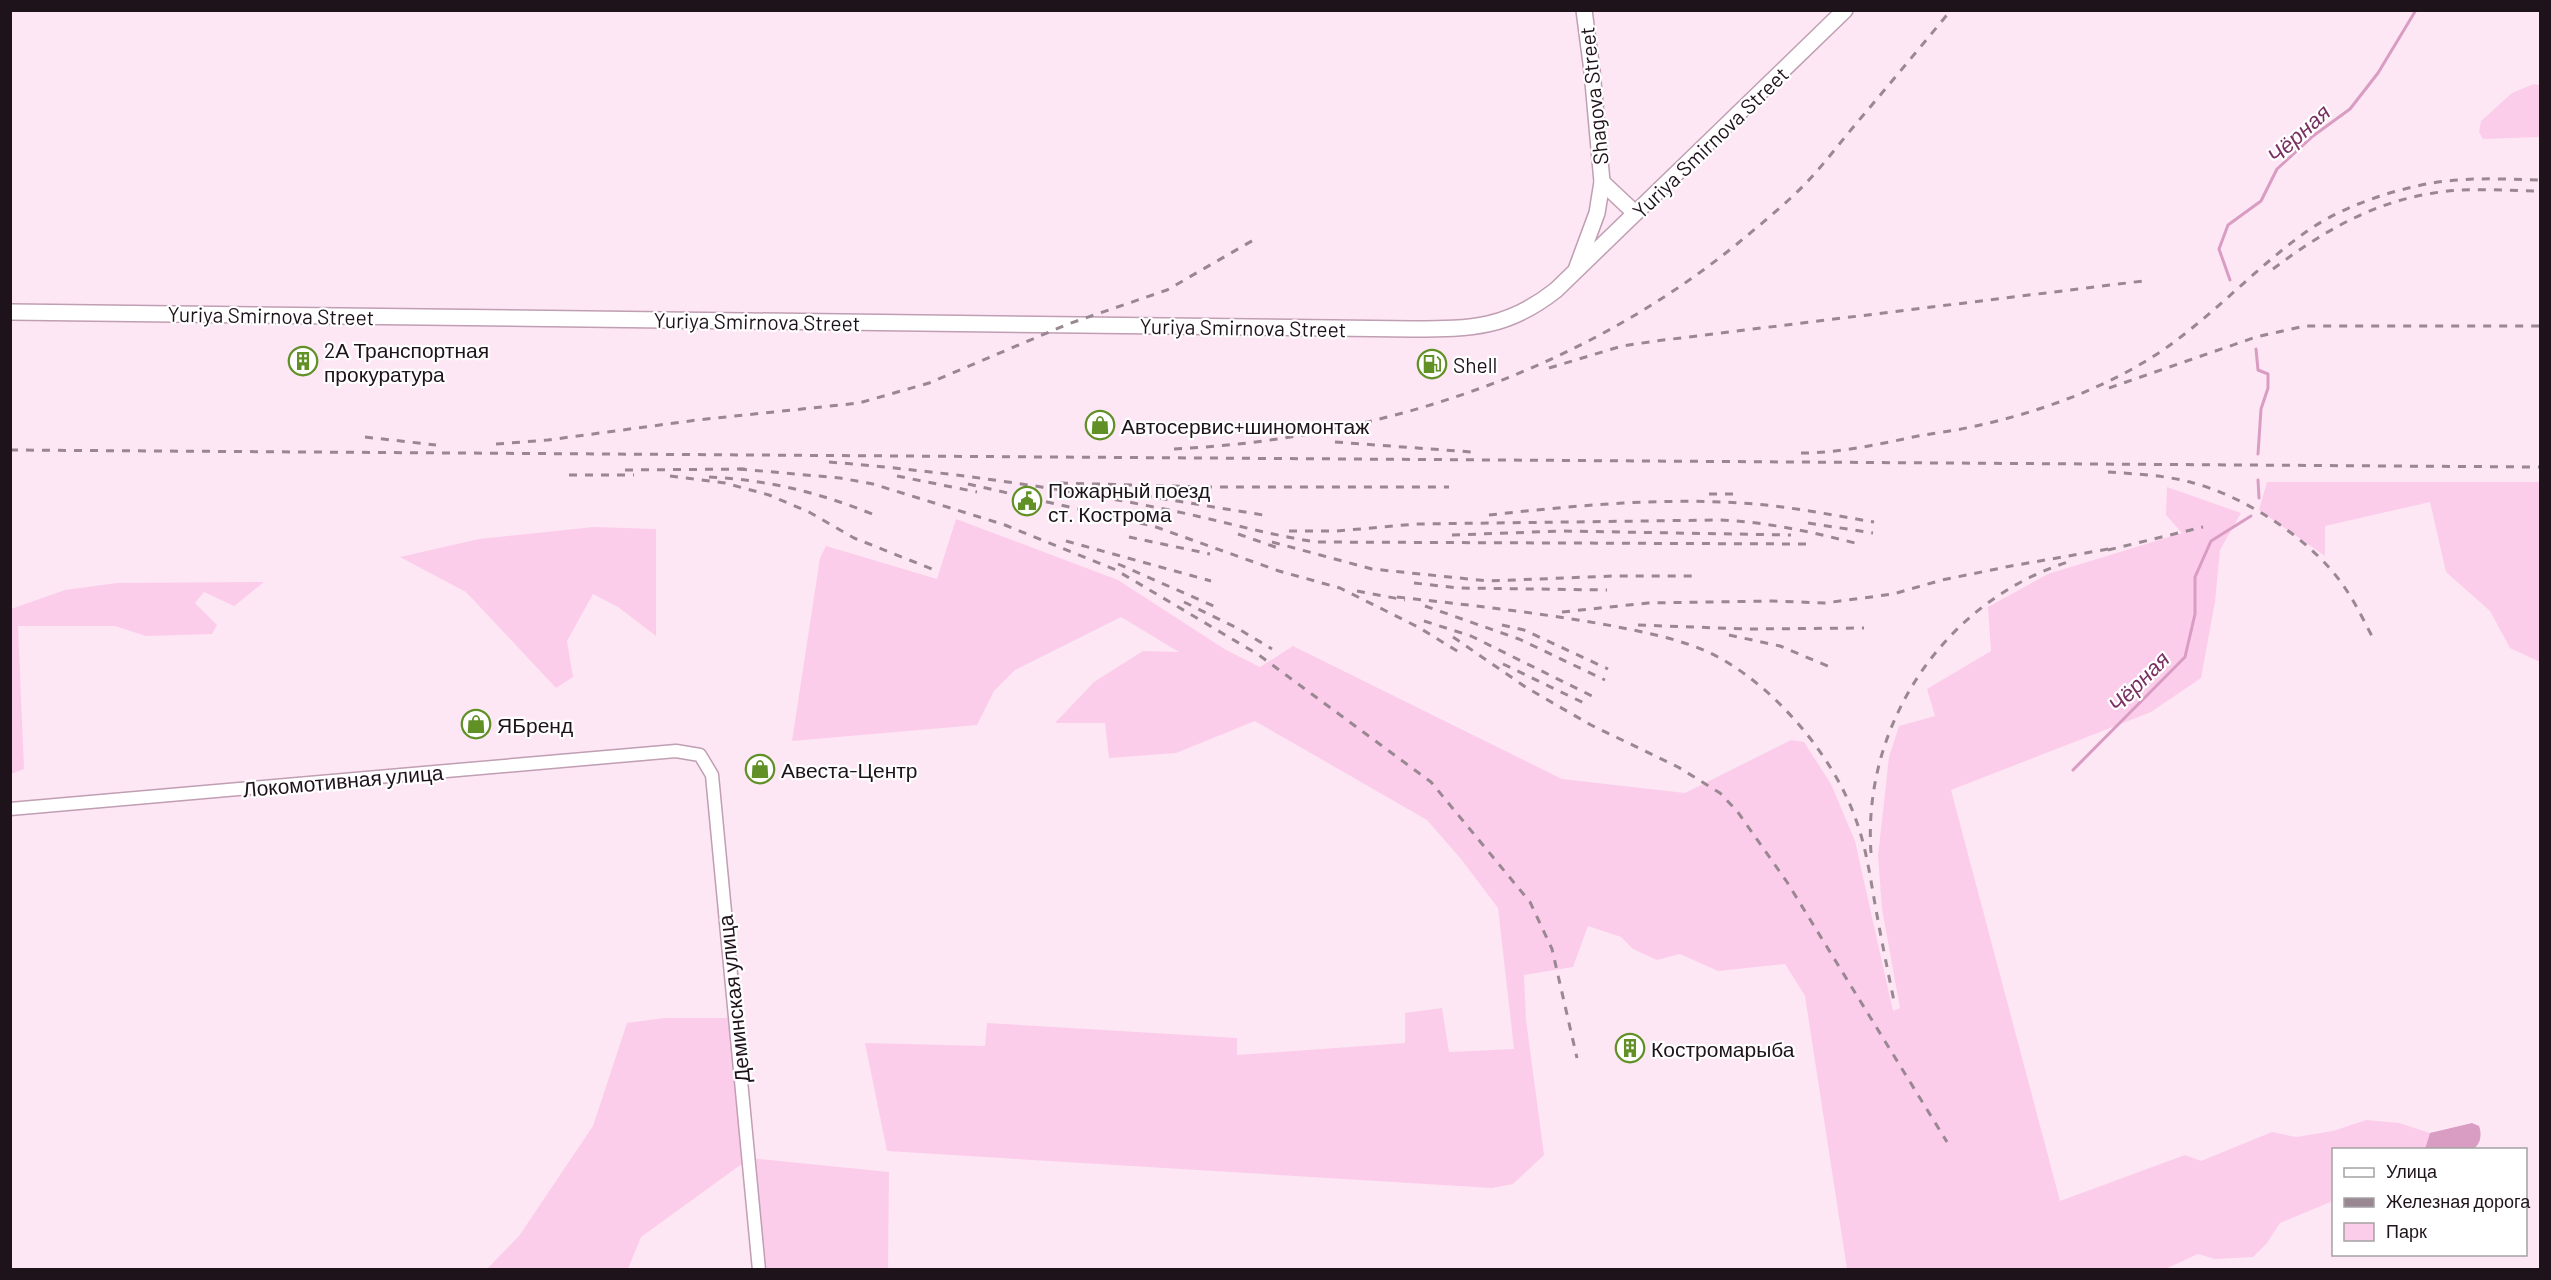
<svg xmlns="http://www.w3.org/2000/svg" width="2551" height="1280" viewBox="0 0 2551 1280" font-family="Barlow,sans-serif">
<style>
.green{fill:#fccdea}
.water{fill:#d99cc3}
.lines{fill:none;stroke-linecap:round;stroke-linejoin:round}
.stream{stroke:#d99cc3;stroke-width:3}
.minor-casing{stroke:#c09eb3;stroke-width:15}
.major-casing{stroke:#c09eb3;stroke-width:18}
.minor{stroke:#fff;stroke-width:12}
.major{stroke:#fff;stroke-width:15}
.rail{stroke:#998792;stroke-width:3;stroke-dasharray:8 8;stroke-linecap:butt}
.labels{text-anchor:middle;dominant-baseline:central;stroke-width:4.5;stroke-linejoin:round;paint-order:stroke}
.street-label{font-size:21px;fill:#1f131b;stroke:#fff}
.poi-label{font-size:21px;fill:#1f131b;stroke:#fff;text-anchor:start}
.water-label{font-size:22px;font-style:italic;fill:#793163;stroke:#fff}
</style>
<rect width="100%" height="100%" fill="#fde7f4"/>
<g class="green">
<polygon points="2534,84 2540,85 2540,137 2483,139 2479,132 2481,121 2512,93"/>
<polygon points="2267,482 2540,482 2540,662 2510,648 2490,611 2446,572 2430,502 2325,526 2325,556 2259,510"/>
<polygon points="2167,487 2241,513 2220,550 2215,602 2201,678 2151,712 1951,790 2060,1201 2185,1155 2201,1161 2272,1132 2296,1137 2333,1131 2366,1120 2399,1123 2430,1133 2425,1149 2334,1150 2333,1201 2280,1223 2267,1243 2253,1257 2215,1259 2198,1254 2163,1270 1847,1269 1805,996 1785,964 1718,971 1680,954 1657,960 1633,949 1621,937 1588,926 1573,967 1524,975 1526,1020 1544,1155 1513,1184 1492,1188 887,1151 865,1043 985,1046 987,1023 1237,1038 1237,1055 1405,1043 1405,1013 1442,1008 1449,1052 1514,1049 1498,908 1461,859 1427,820 1255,721 1176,753 1109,758 1105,723 1055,723 1094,682 1143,651 1179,652 1121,617 1015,670 994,691 977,725 792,741 820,558 826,546 937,579 956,519 1118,580 1226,650 1260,667 1293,646 1562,779 1685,793 1791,740 1804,742 1831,784 1855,841 1893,1011 1900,1008 1882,909 1878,856 1889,757 1899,726 1935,716 1927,689 1991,651 1988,607 2048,574 2182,533 2166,515"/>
<polygon points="594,527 656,529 656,636 618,607 593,594 567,641 573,677 556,688 466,592 400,557 479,539"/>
<polygon points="264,582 234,606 204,592 195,603 217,625 212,634 146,636 115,626 18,626 24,769 11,774 11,609 65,590 117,583"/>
<polygon points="664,1018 733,1018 750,1158 889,1172 888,1269 759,1269 750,1158 641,1237 628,1269 486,1270 519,1236 593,1126 627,1023"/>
</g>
<path class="water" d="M2472 1123 2479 1126C2482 1134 2481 1144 2473 1149H2425L2430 1133Z"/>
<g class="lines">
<g class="stream">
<polyline points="2230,280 2219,249 2228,225 2261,201 2277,169 2313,136 2350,109 2378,73 2416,10"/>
<polyline points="2256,349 2258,370 2268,374 2268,388 2261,409 2258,454"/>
<polyline points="2258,480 2259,498"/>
<polyline points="2073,770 2185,657 2195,614 2195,577 2211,541 2251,516"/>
</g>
<g class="minor-casing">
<polyline id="minor" points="10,809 676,751 700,755 712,775 759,1270"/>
</g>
<g class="major-casing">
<g id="major">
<polyline points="1602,182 1635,213"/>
<polyline points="1577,267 1597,213 1602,182 1592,71 1584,10"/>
<path d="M10 312 1413 329C1472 329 1508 328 1556 290L1845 10"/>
</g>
</g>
<use href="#minor" class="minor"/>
<use href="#major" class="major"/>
<g class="rail">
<path d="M2273 269C2322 232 2373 202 2434 193 2469 187 2506 191 2540 191"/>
<polyline points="1549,368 1622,346 1656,341 2143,281"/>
<polyline points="2109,388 2256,337 2305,326 2540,326"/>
<polyline points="365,437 436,445"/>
<polyline points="1335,442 1472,452"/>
<polyline points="496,444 548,440 697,420 859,403 929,383 1068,324 1167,290 1257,238"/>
<path d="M1174 449C1378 439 1578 373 1737 244 1761 224 1786 204 1807 182 1824 164 1839 144 1855 125 1887 87 1919 49 1951 10"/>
<polyline points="10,450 2540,467"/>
<path d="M1801 453C1840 453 1880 444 1918 436 1935 433 1953 431 1971 427 2038 413 2107 388 2163 350 2212 316 2252 272 2299 237 2335 209 2387 191 2432 183 2468 177 2505 179 2540 180"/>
<path d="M829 462C940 471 1050 486 1159 508 1212 518 1263 534 1316 542L1806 544"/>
<polyline points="739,469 840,478 873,484 1005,525 1116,570 1259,655 1431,782 1530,902 1552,949 1577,1058"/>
<polyline points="625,470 745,469"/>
<path d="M2108 472C2135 474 2163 475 2190 482 2245 496 2313 540 2345 588 2356 604 2365 623 2374 640"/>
<polyline points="569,475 634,475"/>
<polyline points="670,476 725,483 769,495 809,512 854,538 932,569"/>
<polyline points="897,476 977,492"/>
<path d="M709 477C770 480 821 493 877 516"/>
<polyline points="1060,483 1204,487 1449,487"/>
<polyline points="968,484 1153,526 1279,571 1340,588 1418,627 1462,654"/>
<polyline points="1128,493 1263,515"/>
<polyline points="1709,494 1739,494"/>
<path d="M1489 515C1580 505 1674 496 1766 505 1802 509 1838 516 1874 522"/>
<polyline points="1808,523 1873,533"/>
<path d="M1289 531H1337L1416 524 1720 520C1768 522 1812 532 1859 544"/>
<polyline points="1238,534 1278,548"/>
<polyline points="1452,535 1562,531 1791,535"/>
<polyline points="1129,537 1210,554"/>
<polyline points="1066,541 1211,581"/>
<polyline points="1272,542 1372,569 1488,581 1614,576 1697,576"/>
<polyline points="2108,550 2203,527"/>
<polyline points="1118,564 1216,607"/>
<polyline points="1414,583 1459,588 1607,590"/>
<polyline points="1357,591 1405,600"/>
<path d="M1397 597C1470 605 1542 613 1613 626 1648 633 1686 640 1718 657 1777 689 1834 757 1856 820 1866 847 1870 876 1875 904 1881 938 1888 972 1895 1006"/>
<polyline points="1184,602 1237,628 1272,649"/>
<polyline points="1425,606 1519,639 1605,680"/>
<polyline points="1562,612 1648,603 1773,601 1825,603 1893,594 1942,580 2011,566 2114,548"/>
<polyline points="1424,621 1471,636 1592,696"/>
<polyline points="1502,625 1524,630 1608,669"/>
<polyline points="1638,625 1746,629 1864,628"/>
<polyline points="1729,635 1780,646 1830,667"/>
<polyline points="1453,637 1527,688 1591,725 1678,767 1720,793 1737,811 1787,882 1947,1142"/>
<polyline points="1503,664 1586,704"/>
<path d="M1871 853C1862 724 1945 601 2068 562"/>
</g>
</g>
<defs>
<g id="building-ring" transform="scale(1.5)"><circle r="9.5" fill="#fff" stroke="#609026" stroke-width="1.5"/><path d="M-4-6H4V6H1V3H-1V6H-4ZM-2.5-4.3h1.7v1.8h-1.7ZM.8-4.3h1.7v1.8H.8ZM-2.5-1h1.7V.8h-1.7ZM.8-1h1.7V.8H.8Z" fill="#609026"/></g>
<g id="fuel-ring" transform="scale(1.5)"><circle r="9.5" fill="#fff" stroke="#609026" stroke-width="1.5"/><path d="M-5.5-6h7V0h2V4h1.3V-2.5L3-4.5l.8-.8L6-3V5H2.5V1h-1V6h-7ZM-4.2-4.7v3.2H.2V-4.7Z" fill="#609026"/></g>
<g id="shop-ring" transform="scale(1.5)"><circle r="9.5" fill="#fff" stroke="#609026" stroke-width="1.5"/><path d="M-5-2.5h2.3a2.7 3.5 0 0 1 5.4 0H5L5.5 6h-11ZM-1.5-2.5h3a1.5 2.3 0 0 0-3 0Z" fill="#609026"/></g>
<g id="civic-ring" transform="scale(1.5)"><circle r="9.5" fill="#fff" stroke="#609026" stroke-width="1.5"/><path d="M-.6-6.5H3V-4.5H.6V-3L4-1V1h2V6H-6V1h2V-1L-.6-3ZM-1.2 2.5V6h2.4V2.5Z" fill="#609026"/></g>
</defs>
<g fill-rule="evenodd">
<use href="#building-ring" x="303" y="361"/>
<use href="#fuel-ring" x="1432" y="364"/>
<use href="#shop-ring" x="1100" y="425"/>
<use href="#civic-ring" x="1027" y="501"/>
<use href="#shop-ring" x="476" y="724"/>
<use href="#shop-ring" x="760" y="769"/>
<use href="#building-ring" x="1630" y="1048"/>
</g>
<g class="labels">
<g class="street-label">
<text transform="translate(1593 96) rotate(-96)">Shagova Street</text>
<text transform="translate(1710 142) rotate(-44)">Yuriya Smirnova Street</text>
<text transform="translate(271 315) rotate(1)">Yuriya Smirnova Street</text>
<text transform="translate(757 321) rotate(1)">Yuriya Smirnova Street</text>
<text transform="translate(1243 327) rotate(1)">Yuriya Smirnova Street</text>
<text transform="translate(343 780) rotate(-5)">Локомотивная улица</text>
<text transform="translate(733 999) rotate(-96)">Деминская улица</text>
</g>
<g class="poi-label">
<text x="324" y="349">2А Транспортная<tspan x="324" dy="24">прокуратура</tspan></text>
<text x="1453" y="364">Shell</text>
<text x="1121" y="425">Автосервис+шиномонтаж</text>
<text x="1048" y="489">Пожарный поезд<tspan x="1048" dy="24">ст. Кострома</tspan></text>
<text x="497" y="724">ЯБренд</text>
<text x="781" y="769">Авеста-Центр</text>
<text x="1651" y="1048">Костромарыба</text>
</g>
<g class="water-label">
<text transform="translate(2298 133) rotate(-42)">Чёрная</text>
<text transform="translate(2138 681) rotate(-45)">Чёрная</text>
</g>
</g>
<rect width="2551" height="1280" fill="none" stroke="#1f131b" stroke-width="24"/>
<rect x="2332" y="1148" width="195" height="108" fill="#ffffff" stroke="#a5a1a4" stroke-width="1.5"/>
<rect x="2344" y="1168" width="30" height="9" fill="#ffffff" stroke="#a5a1a4" stroke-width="1.5"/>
<text x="2386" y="1178" font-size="18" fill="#1f131b">Улица</text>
<rect x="2344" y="1198" width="30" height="9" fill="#998792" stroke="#a5a1a4" stroke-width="1.5"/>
<text x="2386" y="1208" font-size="18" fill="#1f131b">Железная дорога</text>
<rect x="2344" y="1223" width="30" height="18" fill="#fccdea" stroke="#a5a1a4" stroke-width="1.5"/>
<text x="2386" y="1238" font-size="18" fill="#1f131b">Парк</text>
</svg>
